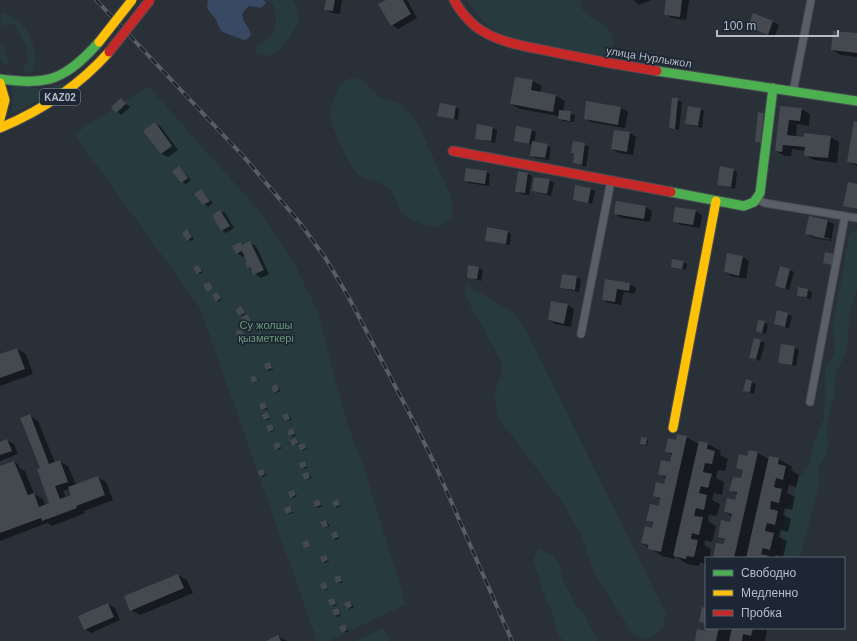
<svg xmlns="http://www.w3.org/2000/svg" width="857" height="641" viewBox="0 0 857 641" font-family="Arial,sans-serif">
<style>
.green{fill:#273a3e}
.water{fill:#384963}
.shadow{fill:#0007;fill-rule:evenodd}
.building{fill:#444950}
.lines{fill:none;stroke-linecap:round;stroke-linejoin:round}
.street-casing{stroke:#484c53;stroke-width:9}
.fast-casing{stroke:#484c53;stroke-width:11}
.slow-casing{stroke:#484c53;stroke-width:11}
.jam-casing{stroke:#484c53;stroke-width:11}
.street{stroke:#5a5e66;stroke-width:7}
.fast{stroke:#4caf50;stroke-width:9}
.slow{stroke:#ffc107;stroke-width:9}
.jam{stroke:#c62828;stroke-width:9}
.rail-casing{stroke:#595d64;stroke-width:4}
.rail{stroke:#1d2633;stroke-width:2.5;stroke-dasharray:8;stroke-linecap:butt}
.slow-bridge-casing{stroke:#474c53;stroke-width:11;stroke-linecap:butt}
.jam-bridge-casing{stroke:#474c53;stroke-width:11;stroke-linecap:butt}
.slow-bridge{stroke:#ffc107;stroke-width:9}
.jam-bridge{stroke:#c62828;stroke-width:9}
.labels{text-anchor:middle;dominant-baseline:central;stroke-width:3.5;stroke-linejoin:round;paint-order:stroke}
.shield{fill:#1d2633;stroke:#878f9c;stroke-width:1}
.shield-label{font-size:10px;font-weight:bold;fill:#b4bcc9}
.street-label{font-size:11px;fill:#b4bcc9;stroke:#1d2633}
.park-label{font-size:11px;fill:#6b9a76;stroke:#1d2633}
</style>
<rect width="100%" height="100%" fill="#2a3038"/>
<g class="green">
<path d="M268 0H292C295 5 299 11 299 18 299 27 282 50 274 54 268 57 261 55 255 54L257 44C260 43 266 41 269 39 278 30 279 7 268 0Z"/>
<path d="M467 0H581C577 22 619 21 613 45 612 51 605 56 599 56 592 56 583 53 575 52 548 47 515 43 491 28 482 22 473 9 467 0Z"/>
<path d="M3 13C8 15 13 17 17 20 31 30 41 58 32 73L23 72 24 65 29 63 26 45 14 24H8L7 26 0 24Z"/>
<polygon points="0,45 4,45 5,54 9,59 6,66 0,59"/>
<path d="M350 78 362 80 379 98 403 105 418 125 450 194 453 207 451 219C447 221 442 225 438 226 428 229 408 219 402 212 396 205 395 193 388 188 379 180 365 182 356 172 349 165 328 120 330 111 332 102 337 94 339 85Z"/>
<path d="M74 80 55 92 8 116C14 106 15 94 9 84L44 89Z"/>
<polygon points="148,86 263,215 296,267 318,312 346,420 364,468 406,604 329,641 317,641 200,308 74,134"/>
<polygon points="857,229 857,289 850,313 847,350 836,373 834,397 827,422 828,446 825,458 818,468 820,481 800,558 782,558 782,530 785,517 799,477 808,467 814,442 824,419 825,367 834,356 835,343 832,331 849,236"/>
<polygon points="466,285 513,312 526,330 666,614 663,626 656,635 644,639 632,633 597,578 587,554 584,541 565,506 499,419 494,394 503,369 499,357 464,294"/>
<path d="M538 549 551 554 560 566 563 580 576 605 585 616 598 641H564C555 633 555 623 552 612 550 607 546 603 545 598 541 586 539 574 533 562Z"/>
<polygon points="383,628 390,641 356,641"/>
</g>
<path class="water" d="M208 0H264L266 3 261 8 249 6C234 19 249 22 251 35L246 40C243 40 225 33 221 31 218 27 218 22 215 18 210 12 205 9 208 0Z"/>
<g class="shadow">
<polygon points="327,0 342,0 340,14 332,13 325,9"/>
<polygon points="388,0 407,0 417,18 398,29 392,25"/>
<polygon points="634,0 651,0 639,5"/>
<polygon points="667,0 689,0 686,20 672,18 665,14"/>
<polygon points="773,22 779,25 774,38 749,27"/>
<polygon points="857,34 857,57 841,55 832,50"/>
<polygon points="516,78 533,81 542,86 540,93 556,96 565,101 563,111 575,115 574,122 563,121 559,119 559,116 520,109 511,104"/>
<polygon points="673,99 682,102 679,130 670,127"/>
<polygon points="121,100 130,107 121,115 112,107"/>
<polygon points="587,102 621,108 628,112 625,128 591,122 585,118"/>
<polygon points="455,107 459,109 458,120 439,115"/>
<polygon points="781,107 801,109 810,114 809,126 797,124 796,137 830,137 839,142 837,163 814,160 805,155 805,151 792,149 791,156 785,156 776,151"/>
<polygon points="700,109 704,111 702,128 686,124"/>
<polygon points="759,113 768,116 765,145 756,142"/>
<polygon points="155,123 161,127 178,150 168,157 162,154 145,131"/>
<polygon points="857,123 857,166 848,162"/>
<polygon points="493,128 497,130 495,143 476,138"/>
<polygon points="531,130 536,132 534,143 551,147 549,160 535,158 531,155 532,145 515,140"/>
<polygon points="630,133 636,137 633,155 619,153 612,149"/>
<polygon points="574,142 589,146 586,167 574,163 575,154 572,152"/>
<polygon points="179,167 191,180 186,184 182,182"/>
<polygon points="733,170 737,172 735,189 718,184"/>
<polygon points="486,172 490,174 489,186 469,183 465,181"/>
<polygon points="528,174 532,176 529,195 520,194 516,191"/>
<polygon points="549,180 554,183 551,196 533,191"/>
<polygon points="857,185 857,210 844,205"/>
<polygon points="590,189 595,191 592,204 574,199"/>
<polygon points="201,190 213,203 208,207 196,194"/>
<polygon points="646,207 652,211 650,222 622,218 615,214"/>
<polygon points="220,211 225,213 234,228 226,233 222,230"/>
<polygon points="695,211 702,215 700,228 681,225 674,221"/>
<path d="M828 221 834 224 831 241 813 238 807 234ZM812 235 830 238 829 240 812 237Z"/>
<polygon points="187,230 194,239 190,241 188,240"/>
<polygon points="507,231 511,234 510,245 486,240"/>
<polygon points="249,242 256,246 269,274 261,278 248,268 248,262 245,256 243,257 237,253 241,243 244,245"/>
<polygon points="743,257 749,261 746,279 731,276 725,272"/>
<polygon points="683,262 687,264 686,270 672,266"/>
<polygon points="198,266 203,272 200,274 198,273"/>
<polygon points="478,268 483,270 481,281 468,277"/>
<polygon points="790,270 794,272 789,290 776,286"/>
<polygon points="563,275 581,279 579,292 561,288"/>
<polygon points="606,280 629,284 636,288 635,294 624,292 621,305 609,303 603,300"/>
<polygon points="799,288 812,292 811,299 798,295"/>
<polygon points="217,293 222,299 218,302 216,301"/>
<polygon points="552,302 568,305 574,309 571,327 555,324 549,320"/>
<polygon points="241,307 246,314 242,316 240,315"/>
<polygon points="778,312 792,316 789,328 775,324"/>
<polygon points="247,316 252,322 248,324 246,323"/>
<polygon points="764,322 768,325 766,334 757,331"/>
<polygon points="241,330 246,336 242,339 237,332"/>
<polygon points="261,333 266,340 261,342 260,341"/>
<polygon points="755,339 765,343 760,361 751,357"/>
<polygon points="794,347 799,350 796,366 779,362"/>
<polygon points="17,349 26,354 33,374 0,386 0,355"/>
<polygon points="270,363 273,369 269,371 267,370"/>
<polygon points="255,376 259,381 254,383 253,382"/>
<polygon points="747,381 756,384 754,394 744,390"/>
<polygon points="277,386 281,391 276,393 274,392"/>
<polygon points="265,403 268,409 264,410 262,409"/>
<polygon points="267,414 271,419 266,421 265,420"/>
<polygon points="288,414 292,420 287,421 285,420"/>
<path d="M30 416 38 421 55 463 59 461 68 466 76 485 97 477 106 482 113 500 84 511 85 513 52 526 47 523 0 541V467L14 462 18 464 20 469 25 471 34 494 43 499 45 505 51 503ZM70 489 72 495 66 498 63 491Z"/>
<polygon points="272,425 275,430 271,432 269,431"/>
<polygon points="293,429 296,435 292,437 289,431"/>
<polygon points="686,437 699,444 700,442 708,444 721,451 720,455 728,459 725,471 718,470 716,478 724,482 722,495 714,493 712,500 720,504 717,516 709,515 708,521 716,526 712,542 705,540 704,545 711,549 709,558 706,558 706,564 700,562 699,566 687,564 675,556 674,559 662,556 642,543 653,529 654,524 647,520 659,507 661,500 654,495 665,485 666,478 659,474 671,463 672,455 666,451 677,441"/>
<polygon points="295,439 299,445 303,444 307,449 302,451 299,444 293,445"/>
<polygon points="646,439 648,440 647,446 641,444"/>
<polygon points="7,440 14,444 18,454 0,461 0,443"/>
<polygon points="279,443 282,448 278,450 276,449"/>
<polygon points="749,451 758,453 770,460 779,459 792,467 791,470 799,475 796,487 789,485 787,493 795,497 792,510 785,508 783,515 791,519 788,532 780,530 779,537 787,541 783,557 776,555 775,558 714,558 724,546 725,540 719,537 731,523 732,516 725,512 736,501 737,494 731,490 742,480 744,471 737,467 748,457"/>
<polygon points="305,462 308,467 304,469 302,468"/>
<polygon points="263,470 267,475 262,477 260,476"/>
<polygon points="308,473 312,478 307,480 305,479"/>
<polygon points="294,491 297,496 293,498 291,497"/>
<polygon points="319,500 322,506 318,508 316,507"/>
<polygon points="338,500 341,506 337,508 333,502"/>
<polygon points="290,507 293,513 289,514 287,513"/>
<polygon points="326,521 330,526 325,528 324,527"/>
<polygon points="336,533 340,538 335,540 334,539"/>
<polygon points="326,556 329,561 325,563 323,562"/>
<polygon points="178,575 187,580 193,593 140,615 131,610"/>
<polygon points="340,576 343,582 339,583 337,582"/>
<polygon points="325,583 329,589 324,590 323,589"/>
<polygon points="334,599 337,605 333,606 331,605"/>
<polygon points="350,602 354,607 349,609 347,608"/>
<polygon points="108,604 115,608 120,620 91,633 85,629"/>
<polygon points="338,609 341,615 337,617 335,616"/>
<polygon points="345,626 349,631 344,633 342,632"/>
<polygon points="707,628 763,628 767,630 765,641 696,641 706,632"/>
<polygon points="278,636 287,641 268,641"/>
</g>
<g class="building">
<polygon points="326,0 335,0 333,11 324,10"/>
<polygon points="386,0 403,0 411,14 391,26 378,4"/>
<polygon points="666,0 682,0 680,17 664,15"/>
<polygon points="753,13 773,21 768,35 748,27"/>
<polygon points="833,31 857,33 857,53 831,50"/>
<polygon points="515,77 533,80 531,90 556,95 553,112 510,104"/>
<polygon points="121,98 126,104 116,113 111,107"/>
<polygon points="672,98 678,98 675,129 669,128"/>
<polygon points="586,101 621,107 618,125 584,119"/>
<polygon points="440,103 456,106 454,119 437,116"/>
<polygon points="688,106 701,108 698,126 685,124"/>
<polygon points="780,106 802,108 800,121 789,120 787,135 804,137 804,133 831,136 828,158 804,156 805,147 783,145 782,152 775,151"/>
<polygon points="559,110 571,111 570,121 558,119"/>
<polygon points="758,112 764,113 761,143 755,142"/>
<polygon points="854,121 857,122 857,164 847,162"/>
<polygon points="155,122 172,146 161,154 143,131"/>
<polygon points="477,124 493,127 491,141 475,139"/>
<polygon points="516,126 532,129 529,144 514,141"/>
<polygon points="614,130 630,132 627,152 611,149"/>
<polygon points="532,141 548,144 545,158 530,156"/>
<polygon points="573,141 585,143 582,165 573,163 574,153 571,153"/>
<polygon points="179,166 188,178 181,183 172,171"/>
<polygon points="720,166 734,169 731,187 717,185"/>
<polygon points="466,168 487,171 485,184 464,181"/>
<polygon points="518,171 528,173 525,193 515,192"/>
<polygon points="534,177 550,179 547,194 532,191"/>
<polygon points="848,182 857,184 857,209 843,206"/>
<polygon points="575,185 591,188 588,203 573,200"/>
<polygon points="201,189 210,201 203,205 194,194"/>
<polygon points="616,201 646,206 644,219 614,214"/>
<polygon points="675,207 696,210 693,225 673,222"/>
<polygon points="220,210 230,226 221,231 212,215"/>
<polygon points="809,216 828,220 824,238 805,234"/>
<polygon points="487,227 508,231 506,244 485,241"/>
<polygon points="187,229 192,237 187,241 182,233"/>
<polygon points="250,241 264,270 253,275 250,267 248,269 245,263 247,262 242,251 236,254 232,246 241,242 242,245"/>
<polygon points="825,252 834,254 832,265 823,263"/>
<polygon points="727,253 743,256 739,276 724,272"/>
<polygon points="672,259 684,261 682,269 671,267"/>
<polygon points="198,265 202,271 197,274 193,268"/>
<polygon points="468,265 479,267 477,279 467,278"/>
<polygon points="780,266 790,269 785,289 775,286"/>
<polygon points="562,274 577,276 575,290 560,288"/>
<polygon points="605,279 630,283 629,291 617,289 615,302 602,300"/>
<polygon points="209,282 213,288 207,292 203,285"/>
<polygon points="798,287 808,289 807,297 797,296"/>
<polygon points="217,292 221,298 216,302 212,295"/>
<polygon points="551,301 568,304 564,324 548,320"/>
<polygon points="241,306 245,313 239,316 235,310"/>
<polygon points="777,310 788,313 785,327 774,324"/>
<polygon points="247,314 251,321 245,324 241,318"/>
<polygon points="758,320 765,321 762,333 756,331"/>
<polygon points="241,329 245,335 239,338 235,332"/>
<polygon points="260,332 264,338 259,342 255,336"/>
<polygon points="754,338 761,340 756,359 749,358"/>
<polygon points="781,344 795,346 792,365 778,363"/>
<polygon points="17,348 25,369 0,378 0,354"/>
<polygon points="270,362 272,368 266,370 264,364"/>
<polygon points="255,375 258,381 252,383 250,377"/>
<polygon points="746,379 752,381 750,392 743,391"/>
<polygon points="277,384 279,390 274,393 271,387"/>
<polygon points="265,402 267,408 261,410 259,404"/>
<polygon points="267,412 270,418 264,420 262,415"/>
<polygon points="288,413 290,419 285,421 282,415"/>
<polygon points="30,414 49,464 60,460 68,482 55,486 60,499 71,495 68,487 98,476 105,495 76,506 77,508 42,521 41,518 0,533 0,466 14,461 28,495 34,493 39,507 49,503 37,469 40,468 20,418"/>
<polygon points="272,424 274,430 268,432 266,426"/>
<polygon points="293,428 295,434 289,436 287,431"/>
<polygon points="677,434 687,436 661,552 648,549 648,545 641,543 645,526 652,528 653,522 646,521 650,504 659,506 660,498 653,496 656,482 664,484 666,476 658,475 661,460 670,462 672,453 665,452 668,438 676,440"/>
<polygon points="641,437 647,438 646,445 640,444"/>
<polygon points="296,438 298,443 292,446 290,440"/>
<polygon points="7,439 12,451 0,455 0,442"/>
<polygon points="699,441 708,443 707,449 715,451 712,464 705,463 703,472 712,474 708,488 701,486 699,493 707,495 704,510 696,508 694,516 703,517 699,535 692,533 691,539 698,540 694,557 687,556 686,559 673,556"/>
<polygon points="279,442 281,447 275,450 273,444"/>
<polygon points="304,443 306,448 300,451 298,445"/>
<polygon points="749,450 758,452 734,558 713,558 716,543 723,544 725,539 718,537 721,520 730,522 732,514 724,512 727,498 735,500 737,492 729,491 733,477 741,478 743,470 736,468 739,454 747,456"/>
<polygon points="769,456 779,458 778,464 786,466 783,480 776,478 774,487 782,489 779,503 771,501 770,509 778,511 775,525 767,523 765,531 774,533 770,550 763,548 761,554 769,556 768,558 746,558"/>
<polygon points="305,461 307,466 301,469 299,463"/>
<polygon points="263,469 265,474 260,477 257,471"/>
<polygon points="308,472 310,478 305,480 302,474"/>
<polygon points="294,490 296,495 290,498 288,492"/>
<polygon points="319,499 321,505 315,507 313,502"/>
<polygon points="338,499 340,505 334,507 332,502"/>
<polygon points="290,506 292,512 286,514 284,508"/>
<polygon points="326,520 328,526 323,528 320,522"/>
<polygon points="336,531 339,537 333,539 331,534"/>
<polygon points="308,540 310,546 304,548 302,542"/>
<polygon points="326,555 328,560 322,563 320,557"/>
<polygon points="178,574 184,588 130,611 124,596"/>
<polygon points="340,575 342,581 336,583 334,577"/>
<polygon points="325,582 328,588 322,590 320,584"/>
<polygon points="334,598 336,604 330,606 328,600"/>
<polygon points="350,601 352,606 347,609 344,603"/>
<polygon points="108,603 114,617 84,630 78,616"/>
<polygon points="702,607 706,608 706,623 699,622"/>
<polygon points="338,608 340,614 334,616 332,610"/>
<polygon points="345,624 347,630 342,633 339,627"/>
<polygon points="706,628 719,628 716,641 695,641 697,629 705,631"/>
<polygon points="732,628 753,628 751,636 743,634 742,641 729,641"/>
<polygon points="278,635 281,641 266,641"/>
</g>
<g class="lines">
<g class="street-casing">
<g id="street">
<polyline points="793,92 811,0"/>
<polyline points="756,199 765,203 857,218"/>
<polyline points="581,334 611,181"/>
<polyline points="810,402 845,216"/>
</g>
</g>
<g class="fast-casing">
<g id="fast">
<polyline points="657,71 857,101"/>
<path d="M0 79C49 86 66 79 99 42"/>
<polyline points="671,192 744,206 754,202 760,193 773,88"/>
</g>
</g>
<g class="slow-casing">
<g id="slow">
<polyline points="0,83 5,100 0,119"/>
<path d="M0 128C43 110 78 87 109 52"/>
<polyline points="673,428 716,201"/>
</g>
</g>
<g class="jam-casing">
<g id="jam">
<path d="M454 0C459 9 467 19 475 26 498 44 531 47 558 53 591 60 624 66 657 71"/>
<polyline points="453,151 671,192"/>
</g>
</g>
<use href="#street" class="street"/>
<use href="#fast" class="fast"/>
<use href="#slow" class="slow"/>
<use href="#jam" class="jam"/>
<g class="rail-casing">
<polyline id="rail" points="96,0 244,157 300,223 326,259 348,296 416,426 437,469 512,641"/>
</g>
<use href="#rail" class="rail"/>
<g class="slow-bridge-casing">
<polyline id="slow-bridge" points="99,42 132,0"/>
</g>
<g class="jam-bridge-casing">
<polyline id="jam-bridge" points="109,52 150,0"/>
</g>
<use href="#slow-bridge" class="slow-bridge"/>
<use href="#jam-bridge" class="jam-bridge"/>
</g>
<g class="labels">
<rect class="shield" x="40" y="89" width="40" height="16" rx="3"/>
<g class="shield-label">
<text x="60" y="97">KAZ02</text>
</g>
<g class="street-label">
<text transform="translate(649 57) rotate(9)">улица Нурлыжол</text>
</g>
<g class="park-label">
<text x="266" y="325">Су жолшы<tspan x="266" dy="13">қызметкері</tspan></text>
</g>
</g>
<rect x="705" y="557" width="140" height="72" fill="#1d2633" stroke="#59626f"/>
<rect x="713" y="570" width="20" height="6" fill="#4caf50" stroke="#59626f"/>
<text x="741" y="577" font-size="12" fill="#b4bcc9">Свободно</text>
<rect x="713" y="590" width="20" height="6" fill="#ffc107" stroke="#59626f"/>
<text x="741" y="597" font-size="12" fill="#b4bcc9">Медленно</text>
<rect x="713" y="610" width="20" height="6" fill="#c62828" stroke="#59626f"/>
<text x="741" y="617" font-size="12" fill="#b4bcc9">Пробка</text>
<path d="M717 30v6h121v-6" fill="none" stroke="#b4bcc9" stroke-width="2"/>
<text x="723" y="30" font-size="12" fill="#b4bcc9" stroke="#1d2633" stroke-width="3" paint-order="stroke">100 m</text>
</svg>
